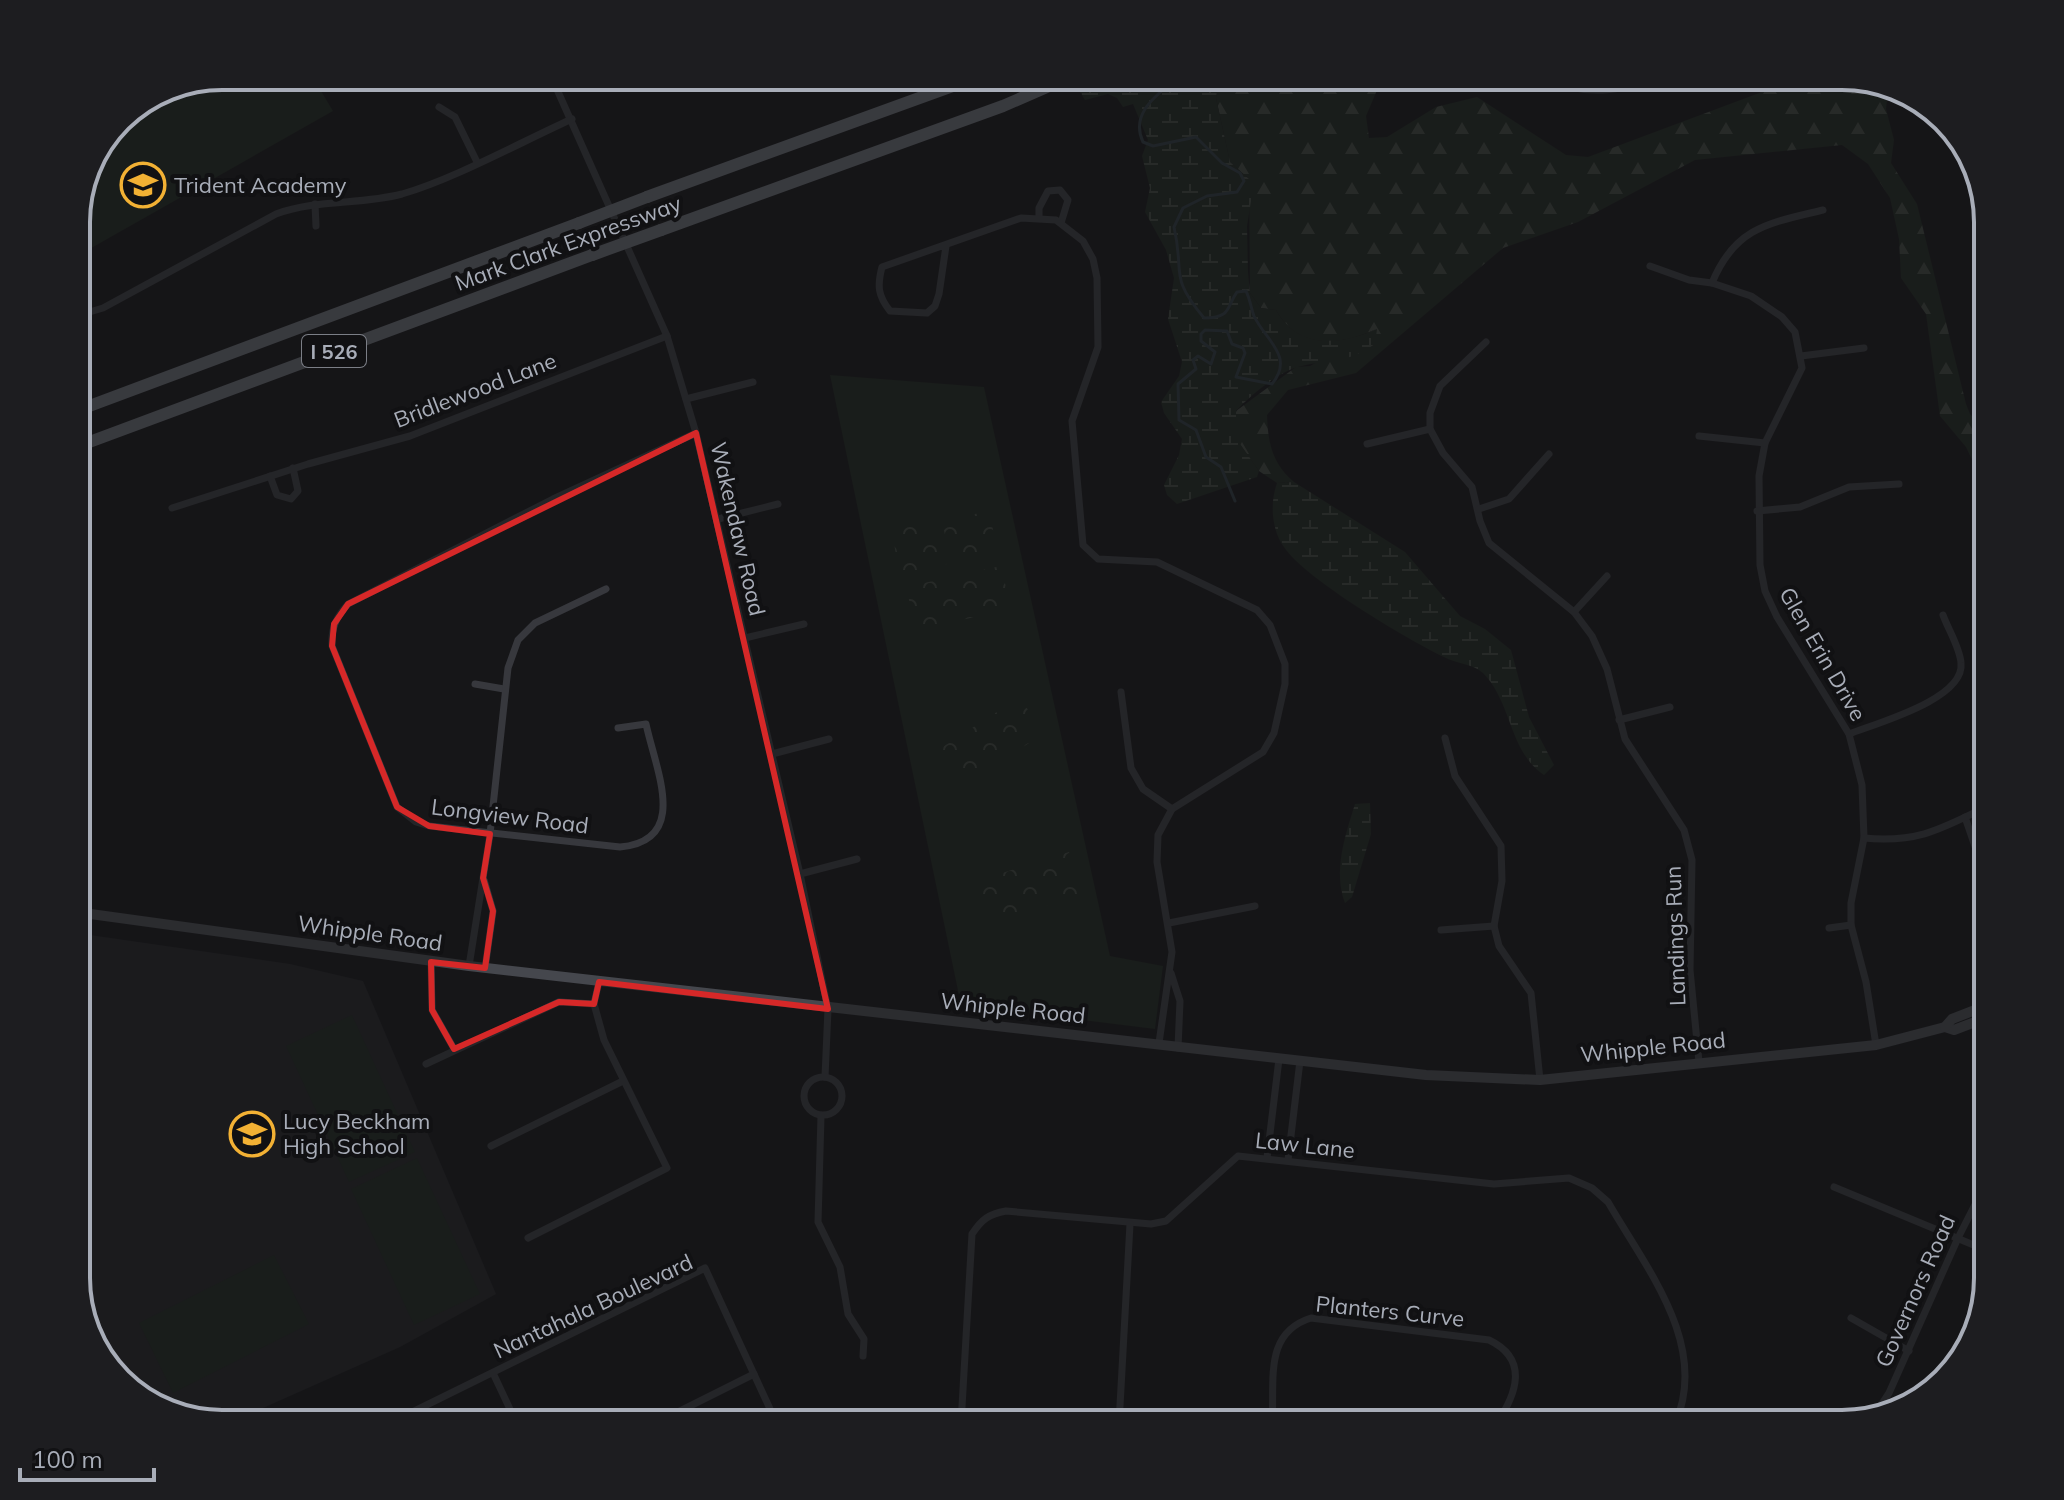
<svg xmlns="http://www.w3.org/2000/svg" width="2064" height="1500" viewBox="0 0 2064 1500" font-family="Mulish,sans-serif">
<style>
.built{fill:#222225}
.green{fill:#1e261f}
.forest{fill:url(#forest-firs)}
.wetland{fill:url(#wetland-marsh)}
.park{fill:url(#park-crowns)}
.lines{fill:none;stroke-linecap:round;stroke-linejoin:round}
.stream{stroke:#2c353c;stroke-width:3}
.street{stroke:#37383d;stroke-width:7}
.secondary{stroke:#45474d;stroke-width:10}
.highway{stroke:#63666e;stroke-width:12}
.highway-bridge{stroke:#63666e;stroke-width:12}
.marked{fill:none;stroke:#d62828;stroke-width:6;stroke-linejoin:round}
.labels{text-anchor:middle;dominant-baseline:central;stroke-width:8;stroke-linejoin:round;paint-order:stroke}
.shield{fill:#111113;stroke:#7b7e86;stroke-width:2}
.shield-label{font-size:20px;font-weight:bold;fill:#a8adb8}
.poi-label{font-size:22px;fill:#a8adb8;stroke:#111113;text-anchor:start}
.street-label{font-size:22px;fill:#a8adb8;stroke:#111113}
.rim{fill:none;stroke:#a8adb8;stroke-width:4}
</style>
<defs>
<pattern id="forest-firs" width="22" height="20" patternUnits="userSpaceOnUse" patternTransform="scale(2)"><rect width="22" height="20" fill="#1e261f"/><path d="M5 1l3.5 6h-7zM16 11l3.5 6h-7z" fill="#3c433d"/></pattern>
<pattern id="wetland-marsh" width="20" height="14" patternUnits="userSpaceOnUse" patternTransform="scale(2)"><rect width="20" height="14" fill="#1e261f"/><path d="M1 5h8M5 5V1M11 12h8M15 12V8" fill="none" stroke="#3c433d"/></pattern>
<pattern id="park-crowns" width="20" height="18" patternUnits="userSpaceOnUse" patternTransform="scale(2)"><rect width="20" height="18" fill="#1e261f"/><path d="M2 6a3 3 0 1 1 6 0M12 15a3 3 0 1 1 6 0" fill="none" stroke="#3c433d"/></pattern>
</defs>
<rect width="100%" height="100%" fill="#161618"/>
<polygon class="built" points="76,933 290,964 363,981 496,1294 400,1347 227,1424 133,1394 91,1343 76,1287"/>
<g class="green">
<polygon points="222,76 332,76 318,86 333,111 86,251 76,251 76,212 91,158 125,113"/>
<polygon points="830,375 984,387 1110,956 1163,966 1155,1029 961,1005"/>
<polygon points="352,1015 415,1152 349,1182 286,1046"/>
<polygon points="417,1158 480,1294 414,1325 351,1189"/>
<polygon points="274,1255 309,1324 173,1393 139,1323"/>
</g>
<path class="forest" d="M1219 76H1383L1366 116 1369 138 1387 137 1436 107 1477 97 1566 155 1588 157 1762 92 1836 79 1853 80 1888 91 1886 109 1894 140 1891 163 1917 204 1966 404 1970 414 1988 434V493L1966 447 1940 416 1926 314 1901 278 1899 239 1890 198 1868 164 1842 145 1695 160 1578 222 1503 248 1356 373 1288 390 1267 415C1268 443 1272 463 1294 482L1277 483 1259 471 1235 438 1236 411 1296 367 1310 366 1376 329C1340 346 1298 350 1276 310L1261 308 1250 293 1249 179 1230 162 1216 98Z"/>
<g class="wetland">
<path d="M1070 76H1219L1216 98 1230 162 1249 179 1252 195 1247 226 1248 272 1250 293 1261 308 1276 310C1298 350 1341 345 1377 329L1375 344C1342 366 1331 358 1298 367 1278 372 1250 396 1236 411V438L1259 471 1257 477 1177 504 1167 495 1164 485 1179 455 1182 439 1164 413 1161 402 1179 376 1182 362 1168 319 1174 278 1166 250 1145 212 1150 188 1142 156 1148 140 1133 104 1123 107 1117 98 1108 94 1085 100Z"/>
<path d="M1294 482 1405 552 1460 616 1485 629 1511 650 1529 717 1554 765 1544 775C1509 752 1512 702 1483 673 1472 663 1456 664 1444 657 1407 639 1305 579 1284 547 1271 529 1270 502 1277 483Z"/>
<path d="M1370 803 1371 834 1352 897 1345 903C1333 871 1345 836 1355 804Z"/>
</g>
<g class="park">
<polygon points="989,511 998,553 951,563 942,521"/>
<polygon points="937,519 947,564 900,574 891,529"/>
<polygon points="1001,566 1011,609 916,630 906,587"/>
<polygon points="1020,697 1043,734 961,787 938,750"/>
<polygon points="1069,852 1083,894 990,923 977,881"/>
</g>
<g class="lines">
<path class="stream" d="M1179 76C1159 94 1129 112 1143 142L1153 146 1196 137 1222 163 1240 173 1244 181 1237 192 1207 196 1183 208 1174 227C1185 274 1168 275 1204 318 1232 318 1226 307 1237 292L1246 291C1250 299 1251 308 1254 316 1265 340 1295 356 1272 384L1236 377 1245 353 1243 348 1232 344 1227 331 1205 330 1201 334V341L1215 352 1211 364 1198 356 1193 360 1196 369 1178 384 1179 420 1196 430 1206 457 1221 467 1235 501"/>
<g class="street">
<polyline points="551,76 667,336 696,433 800,874 828,1009 825,1077"/>
<path d="M1537 76C1588 99 1619 90 1671 76"/>
<polyline points="439,107 455,117 477,162"/>
<polyline points="315,204 316,226"/>
<polyline points="1039,217 1039,208 1048,191 1060,190 1068,200 1061,223"/>
<path d="M946 246 939 294 935 306 927 313 890 311C878 296 877 286 882 267L1021 218 1056 220 1083 241 1093 259 1097 278 1098 347 1072 421 1083 545 1098 559 1157 562 1257 610 1270 625 1285 664V684L1274 733 1263 752 1172 809 1158 835 1157 862 1172 952 1159 1043"/>
<polyline points="1650,266 1689,280 1712,283 1751,296 1782,317 1795,332 1802,368 1765,443 1759,476 1760,565 1765,591 1777,617 1849,734 1862,785 1864,838 1851,903 1851,925 1866,982 1876,1045"/>
<path d="M1712 283C1735 227 1769 223 1823 210"/>
<path d="M76 316 103 308 276 214C317 199 360 205 402 194 454 179 521 142 572 119"/>
<polyline points="1486,342 1440,386 1430,413 1430,429 1443,453 1472,487 1480,521 1489,543 1574,612 1592,636 1607,669 1625,739 1684,830 1692,860 1690,970 1699,1062"/>
<polyline points="1801,356 1864,348"/>
<polyline points="686,399 753,382"/>
<polyline points="1699,436 1765,443"/>
<polyline points="1367,444 1430,429"/>
<polyline points="270,476 277,495 291,499 298,491 293,468"/>
<polyline points="172,508 308,464 410,436 667,336"/>
<polyline points="1479,509 1509,499 1549,454"/>
<polyline points="1757,511 1800,507 1849,487 1899,484"/>
<polyline points="718,519 778,504"/>
<polyline points="1574,612 1607,576"/>
<polyline points="745,638 804,624"/>
<polyline points="475,684 504,689"/>
<polyline points="1121,692 1131,768 1143,789 1172,809"/>
<polyline points="1619,720 1670,707"/>
<path d="M618 728 646 724C656 771 690 841 620 847L429 826 416 822 397 807 332 646C331 628 336 617 348 604L553 499 696 433"/>
<path d="M1849 734C1877 723 1965 699 1961 663 1960 648 1948 629 1943 615"/>
<polyline points="1445,738 1455,776 1501,846 1502,881 1494,926 1499,946 1531,993 1540,1080"/>
<polyline points="772,754 829,739"/>
<polyline points="1965,817 1979,858 1982,914"/>
<path d="M1864 838C1918 843 1941 829 1988 806"/>
<polyline points="800,874 857,859"/>
<polyline points="484,880 493,911 485,968"/>
<polyline points="1169,923 1255,906"/>
<polyline points="1829,928 1851,925"/>
<polyline points="1441,930 1494,926"/>
<polyline points="431,962 432,1010 454,1049"/>
<polyline points="469,966 490,834 508,668 518,640 535,623 606,589"/>
<polyline points="1171,973 1180,1001 1178,1048"/>
<polyline points="426,1064 559,1002 594,1004 599,982"/>
<circle cx="823" cy="1096" r="19"/>
<polyline points="821,1116 818,1222 840,1267 848,1314 864,1339 863,1356"/>
<polyline points="491,1146 623,1081"/>
<polyline points="1267,1158 1279,1059"/>
<polyline points="1288,1160 1300,1061"/>
<polyline points="1834,1187 1988,1251"/>
<polyline points="528,1238 667,1168 604,1040 594,1004"/>
<polyline points="1851,1318 1909,1351"/>
<polyline points="493,1373 517,1424"/>
<polyline points="1874,1416 1889,1393 1958,1238 1988,1179"/>
<polyline points="388,1424 705,1268 777,1424"/>
<polyline points="654,1424 754,1374"/>
<path d="M961 1424 972 1234C982 1219 989 1214 1006 1211L1151 1224 1166 1221 1238 1156 1494 1184 1569 1178 1592 1188 1608 1202C1646 1268 1710 1345 1675 1424"/>
<polyline points="1119,1424 1130,1224"/>
<path d="M1272 1424C1275 1381 1263 1333 1311 1318L1489 1340C1529 1359 1517 1394 1496 1424"/>
</g>
<g class="secondary">
<polyline points="76,912 469,966 1426,1075 1540,1080 1876,1045 1945,1027 1954,1030 1988,1017"/>
<polyline points="1945,1027 1952,1019 1988,1005"/>
</g>
<g class="highway">
<polyline points="647,197 980,76"/>
<polyline points="661,230 1003,106 1072,76"/>
<polyline points="76,411 579,223"/>
<polyline points="76,447 592,255"/>
</g>
<g class="highway-bridge">
<polyline points="579,223 647,197"/>
<polyline points="592,255 661,230"/>
</g>
</g>
<path d="M0 0H2064V1500H0ZM696 433 828 1009 599 982 594 1004 559 1002 454 1049 432 1010 431 962 485 968 493 911 483 878 490 834 429 826 397 807 332 646 334 624 348 604Z" fill="#161618" fill-opacity=".55" fill-rule="evenodd"/>
<path class="marked" d="M696 433 828 1009 599 982 594 1004 559 1002 454 1049 432 1010 431 962 485 968 493 911 483 878 490 834 429 826 397 807 332 646 334 624 348 604Z"/>
<defs>
<g id="school-ring" transform="scale(2.3)"><circle r="9.5" fill="#111113" stroke="#f2b134" stroke-width="1.5"/><path d="M0-5L7-2L0 1L-7-2ZM-4 1L0 2.5L4 1V4Q0 6-4 4Z" fill="#f2b134"/></g>
</defs>
<g fill-rule="evenodd">
<use href="#school-ring" x="143" y="185"/>
<use href="#school-ring" x="252" y="1134"/>
</g>
<g class="labels">
<rect class="shield" x="302" y="335" width="64" height="32" rx="6"/>
<g class="shield-label">
<text x="334" y="351">I 526</text>
</g>
<g class="poi-label">
<text x="174" y="185">Trident Academy</text>
<text x="283" y="1121">Lucy Beckham<tspan x="283" dy="25">High School</tspan></text>
</g>
<g class="street-label">
<text transform="translate(568 243) rotate(-20)">Mark Clark Expressway</text>
<text transform="translate(475 390) rotate(-21)">Bridlewood Lane</text>
<text transform="translate(738 529) rotate(77)">Wakendaw Road</text>
<text transform="translate(1823 654) rotate(60)">Glen Erin Drive</text>
<text transform="translate(510 816) rotate(7)">Longview Road</text>
<text transform="translate(370 933) rotate(8)">Whipple Road</text>
<text transform="translate(1675 936) rotate(-92)">Landings Run</text>
<text transform="translate(1013 1008) rotate(6)">Whipple Road</text>
<text transform="translate(1653 1047) rotate(-6)">Whipple Road</text>
<text transform="translate(1305 1145) rotate(6)">Law Lane</text>
<text transform="translate(1915 1291) rotate(-66)">Governors Road</text>
<text transform="translate(593 1306) rotate(-25)">Nantahala Boulevard</text>
<text transform="translate(1390 1311) rotate(6)">Planters Curve</text>
</g>
</g>
<path d="M0 0H2064V1500H0ZM222 90H1842A132 132 0 0 1 1974 222V1278A132 132 0 0 1 1842 1410H222A132 132 0 0 1 90 1278V222A132 132 0 0 1 222 90Z" fill="#1d1d20" fill-rule="evenodd"/>
<path class="rim" d="M222 90H1842A132 132 0 0 1 1974 222V1278A132 132 0 0 1 1842 1410H222A132 132 0 0 1 90 1278V222A132 132 0 0 1 222 90Z"/>
<path d="M20 1468v12h134v-12" fill="none" stroke="#a8adb8" stroke-width="4"/>
<text x="32" y="1468" font-size="24" fill="#a8adb8" stroke="#111113" stroke-width="6" paint-order="stroke">100 m</text>
</svg>
